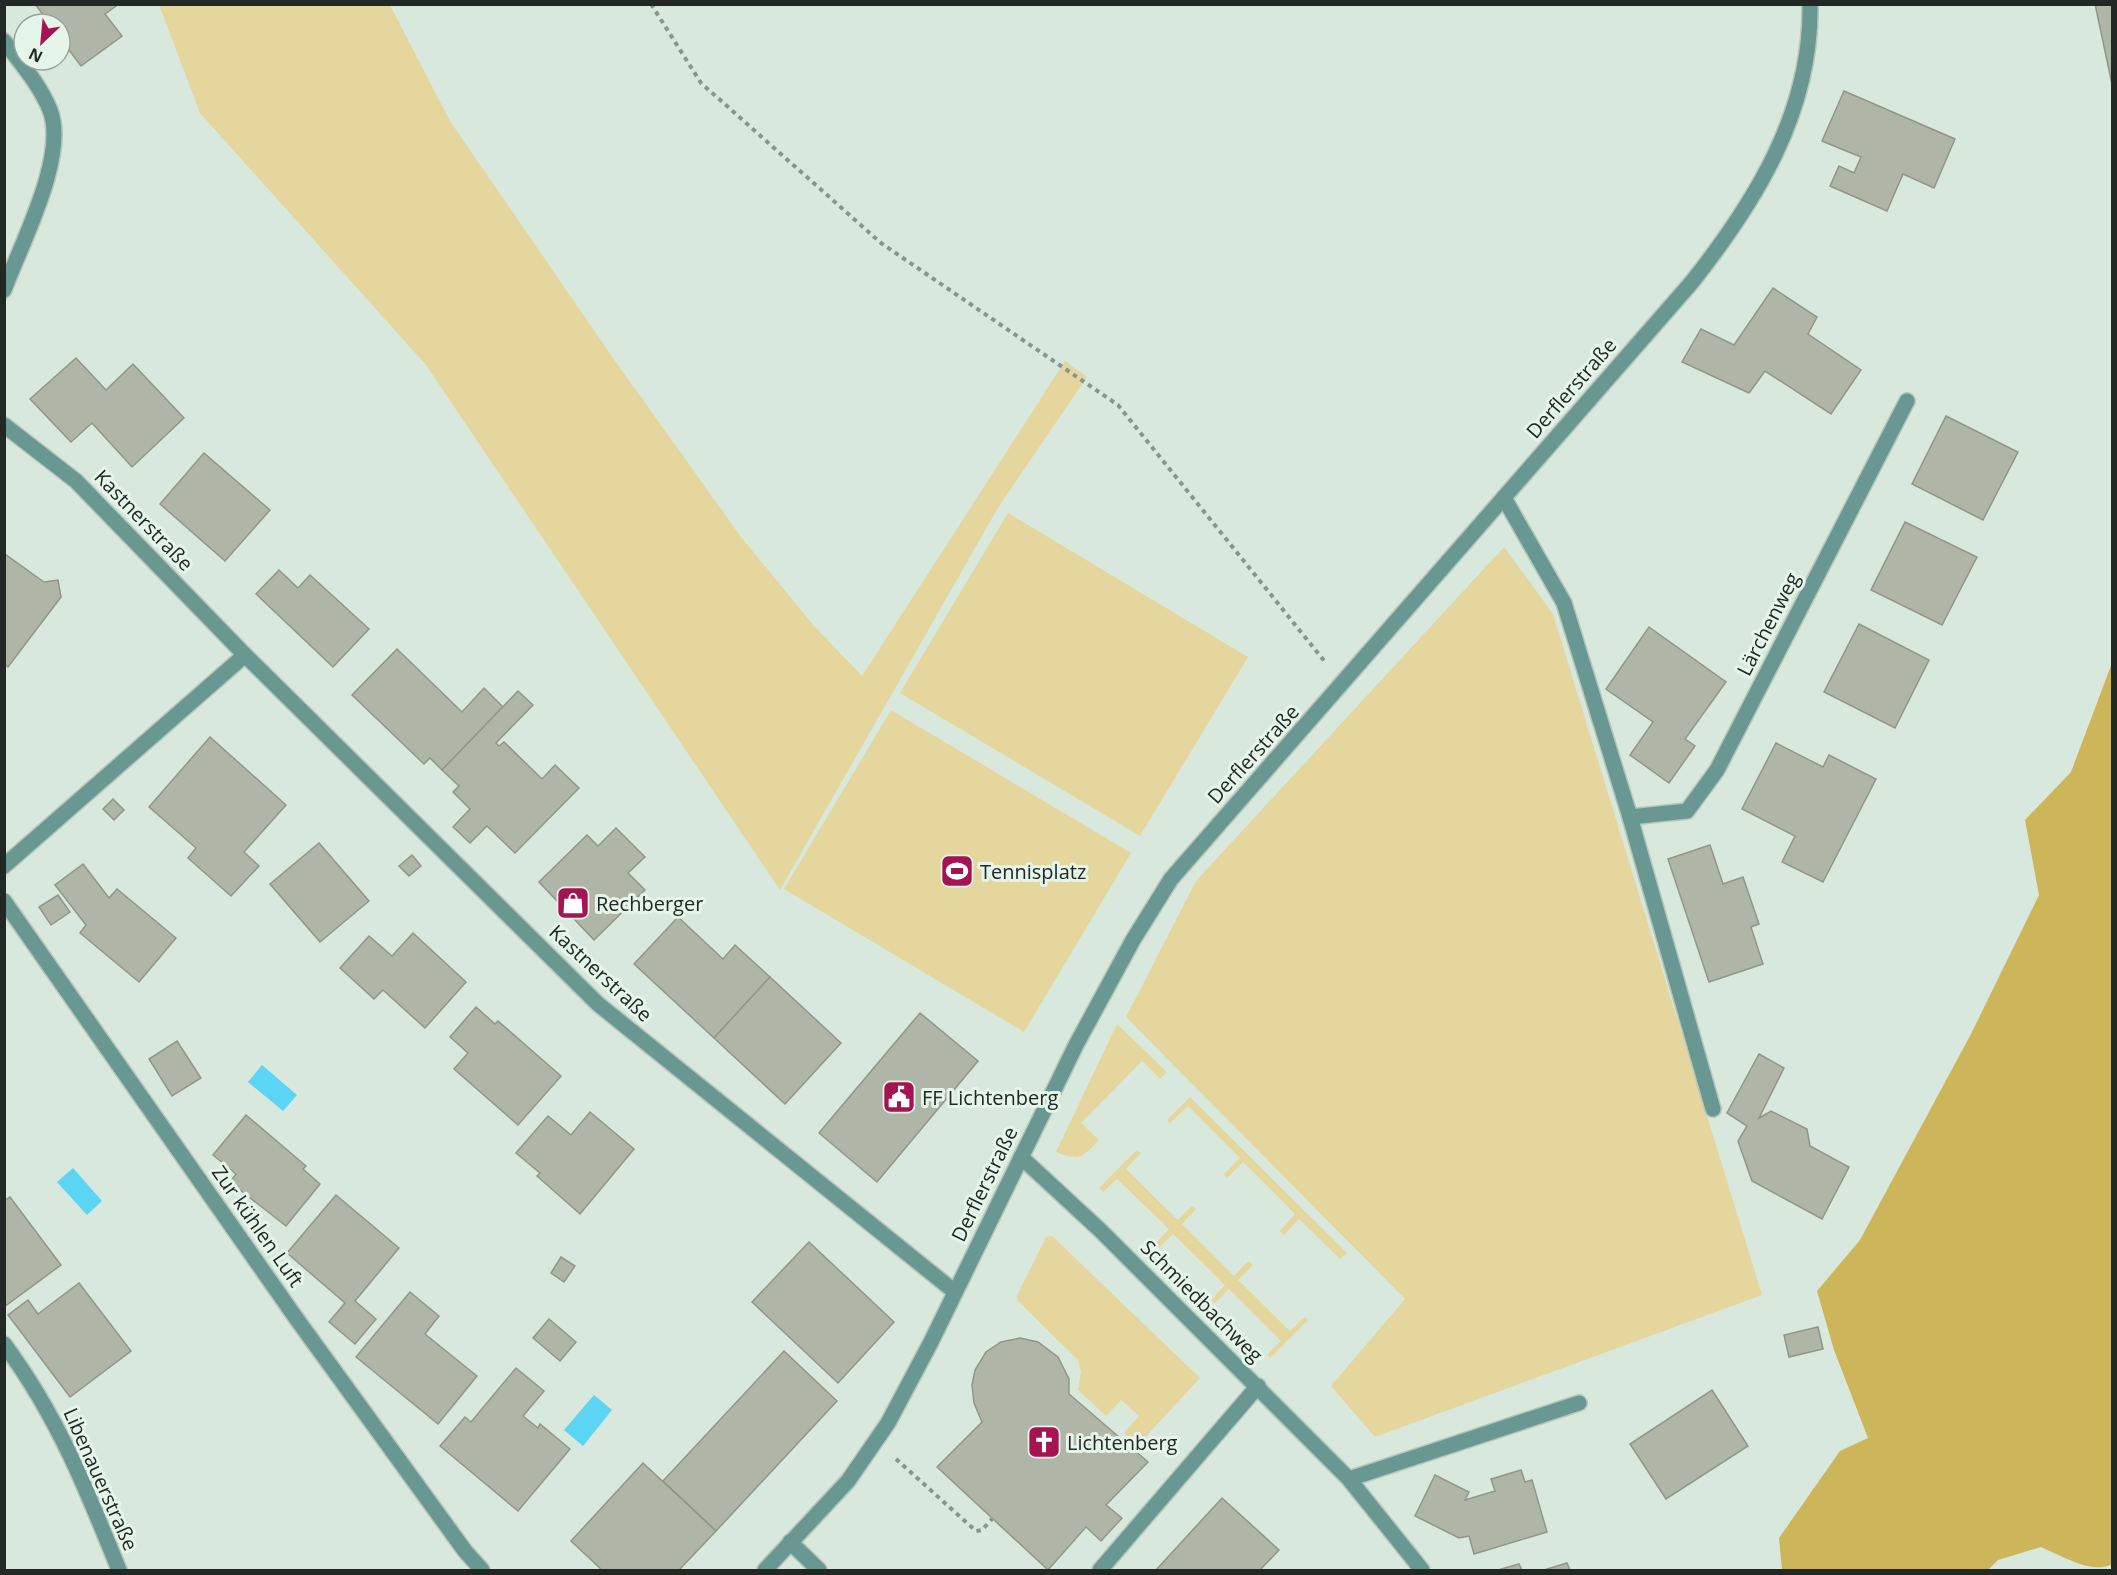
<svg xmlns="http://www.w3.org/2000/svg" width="2117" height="1575" viewBox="0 0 2117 1575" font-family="'Open Sans',sans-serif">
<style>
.green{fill:#e5d69e}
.forest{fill:#cdb55a}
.water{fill:#5cd4f3}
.building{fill:#b0b6a7;stroke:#919788;stroke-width:1.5}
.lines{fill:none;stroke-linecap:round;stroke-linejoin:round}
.minor-casing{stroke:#b7c5bc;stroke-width:18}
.path{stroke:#89948c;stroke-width:4;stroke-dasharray:4.5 4.5;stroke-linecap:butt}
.minor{stroke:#699893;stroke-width:15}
.labels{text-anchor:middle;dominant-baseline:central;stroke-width:6;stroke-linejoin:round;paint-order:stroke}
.street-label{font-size:20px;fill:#222824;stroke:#e5f5ea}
.poi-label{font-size:20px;fill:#222824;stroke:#e5f5ea;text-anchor:start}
</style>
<rect width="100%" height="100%" fill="#d8e8dd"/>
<g class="green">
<polygon points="159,5 390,5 450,121 613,358 741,537 815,627 862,676 1065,361 1087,377 999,506 780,890 426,365 200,113"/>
<polygon points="1008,513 1248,657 1140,836 900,693"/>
<polygon points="1504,547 1553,614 1762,1295 1375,1437 1331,1386 1405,1299 1126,1017 1196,881"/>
<polygon points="891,710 1131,853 1024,1032 784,889"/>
<path d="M1117 1024 1167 1072 1160 1079 1142 1061 1081 1123 1099 1140C1082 1158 1080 1161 1056 1152Z"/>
<polygon points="1190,1097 1347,1253 1340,1259 1299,1219 1284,1235 1280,1231 1295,1214 1243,1162 1227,1178 1224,1174 1240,1158 1188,1106 1170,1123 1167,1120"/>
<polygon points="1137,1150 1141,1153 1126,1169 1178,1220 1192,1206 1196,1209 1182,1224 1234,1276 1248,1261 1253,1265 1238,1280 1290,1331 1304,1317 1308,1320 1270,1358 1267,1355 1281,1341 1229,1289 1215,1303 1211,1300 1225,1285 1173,1234 1159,1248 1155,1244 1169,1229 1117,1179 1103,1192 1099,1188"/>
<polygon points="1052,1236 1200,1378 1137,1446 1124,1433 1139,1416 1121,1400 1106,1416 1078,1390 1081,1372 1078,1360 1018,1301 1017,1296 1046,1237"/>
</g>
<path class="forest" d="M2112 663V1564C2093 1575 2062 1556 2041 1547L1998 1560 1988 1570H1782L1779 1538 1840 1451 1868 1438 1834 1350 1817 1291 1860 1240 1971 1034 2039 895 2025 820 2071 772Z"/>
<g class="water">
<polygon points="262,1065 297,1095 283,1111 248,1082"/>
<polygon points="73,1168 102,1201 87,1215 57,1182"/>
<polygon points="594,1395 612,1410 583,1446 564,1430"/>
</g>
<g class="building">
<polygon points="35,4 119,4 105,14 122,36 81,66 60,38 60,24 50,24"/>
<polygon points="2095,4 2112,4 2112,84"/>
<polygon points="1844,91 1955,139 1934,188 1903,174 1887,211 1830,186 1839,166 1854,173 1861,157 1822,141"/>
<polygon points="1773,288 1817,317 1808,334 1861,370 1831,414 1765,371 1749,393 1682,362 1701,329 1734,345"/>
<polygon points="76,358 106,390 133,364 184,418 132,467 92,423 71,442 30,399"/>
<polygon points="1946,416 2018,452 1983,520 1912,484"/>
<polygon points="204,453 270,510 225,561 160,504"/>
<polygon points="1905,522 1977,557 1942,625 1871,590"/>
<polygon points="4,539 5,554 44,582 58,580 61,597 8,667 4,664"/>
<polygon points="279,570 298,588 310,575 369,629 333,667 256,594"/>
<polygon points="1859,624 1929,660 1895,728 1824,692"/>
<polygon points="1649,627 1726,682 1685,739 1695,746 1669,783 1630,755 1653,722 1606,689"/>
<polygon points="397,649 462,712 484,688 503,707 442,770 430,758 424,764 352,695"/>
<polygon points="518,691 533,705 496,743 499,746 504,742 542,779 555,765 579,788 515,853 487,826 470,843 453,827 470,809 453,792 459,786 442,770"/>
<polygon points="210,737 286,805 244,852 259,866 231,896 188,858 196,848 149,807"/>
<polygon points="1776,743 1823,767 1829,755 1876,779 1823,882 1782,862 1795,836 1742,809"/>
<polygon points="113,799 124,810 114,820 103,809"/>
<polygon points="616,828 645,857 628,873 645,890 594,940 539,882 587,835 598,846"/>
<polygon points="319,843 369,901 320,942 270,884"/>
<polygon points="1710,845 1723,884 1743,877 1759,924 1751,927 1763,964 1709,982 1668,859"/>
<polygon points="412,855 421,866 409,876 399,866"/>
<polygon points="83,864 109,898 117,889 176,938 139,982 80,933 86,925 55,885"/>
<polygon points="58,895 70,912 51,925 39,907"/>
<polygon points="678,917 723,959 735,945 770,977 714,1038 634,964"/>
<polygon points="413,933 466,982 425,1028 383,990 374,999 340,968 369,936 392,956"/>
<polygon points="770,977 841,1043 785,1104 714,1038"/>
<polygon points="476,1007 495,1024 498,1021 561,1076 518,1125 454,1069 468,1053 450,1037"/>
<polygon points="920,1013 978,1061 877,1182 819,1133"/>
<polygon points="177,1041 201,1078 172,1096 149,1059"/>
<polygon points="1759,1054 1784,1068 1759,1118 1771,1111 1807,1129 1810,1146 1849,1167 1822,1219 1752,1181 1738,1141 1747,1126 1727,1113"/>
<polygon points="590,1112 634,1149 580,1214 537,1176 540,1173 516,1153 548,1116 571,1135"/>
<polygon points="246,1115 306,1166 303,1169 320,1184 286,1226 230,1182 236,1174 213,1155"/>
<polygon points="336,1195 399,1248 355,1301 376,1319 355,1344 329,1322 345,1303 287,1253"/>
<polygon points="10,1197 61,1265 4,1307 4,1201"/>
<polygon points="809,1242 894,1322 838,1383 752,1302"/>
<polygon points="561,1257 575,1266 564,1282 551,1273"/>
<polygon points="79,1283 131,1351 70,1397 8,1315 28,1300 38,1314"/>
<polygon points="410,1292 439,1316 425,1334 477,1376 438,1424 356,1357"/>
<polygon points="549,1319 576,1342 560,1361 533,1338"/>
<polygon points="1818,1327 1823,1349 1789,1357 1784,1335"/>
<polygon points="1020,1338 1038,1342 1058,1357 1069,1379 1069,1394 1148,1462 1106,1505 1122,1518 1101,1541 1086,1527 1048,1570 937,1467 982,1422 974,1403 972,1385 975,1370 986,1352 1001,1342"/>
<polygon points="784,1351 837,1401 716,1531 663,1481"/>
<polygon points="516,1368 544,1391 523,1416 538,1428 540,1424 570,1449 518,1511 440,1446 465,1417 471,1422"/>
<polygon points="1712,1390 1748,1446 1666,1499 1630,1444"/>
<polygon points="643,1463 716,1531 679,1570 602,1570 571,1541"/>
<polygon points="1521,1470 1525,1482 1532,1480 1547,1532 1474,1554 1469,1536 1459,1538 1415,1516 1435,1475 1469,1492 1465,1500 1495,1491 1491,1479"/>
<polygon points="1222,1498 1279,1550 1260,1570 1156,1570"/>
<polygon points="1567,1563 1570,1570 1544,1570"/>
<polygon points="1519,1564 1522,1570 1498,1570"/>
</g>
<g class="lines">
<g class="minor-casing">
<g id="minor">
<path d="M4 41C20 62 40 85 50 110 68 156 21 244 4 290"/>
<polyline points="4,425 76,481 245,655 598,1004 955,1292"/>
<polyline points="1504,498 1564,603 1630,817 1713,1109"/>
<polyline points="1630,817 1687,811 1717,770 1907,401"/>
<polyline points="4,866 245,655"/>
<polyline points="4,901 296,1318 465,1551 482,1570"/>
<polyline points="1021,1157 1101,1231 1349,1479 1422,1570"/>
<path d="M4 1344C57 1415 87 1490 119 1570"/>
<polyline points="1349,1479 1579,1403"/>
<polyline points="790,1542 819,1570"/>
<path d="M765 1570 848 1481 888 1423 931 1342 1076 1045 1133 940 1171 879 1692 282C1756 201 1812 111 1810 4"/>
<polyline points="1100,1570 1258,1386"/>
</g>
</g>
<g class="path">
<polyline points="651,4 701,83 881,243 1118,405 1326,663"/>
<polyline points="896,1459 976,1531 982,1530 992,1519"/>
</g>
<use href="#minor" class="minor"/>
</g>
<defs>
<g id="stadium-square" transform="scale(1.725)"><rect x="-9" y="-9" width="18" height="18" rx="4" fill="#a51452" stroke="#e5f5ea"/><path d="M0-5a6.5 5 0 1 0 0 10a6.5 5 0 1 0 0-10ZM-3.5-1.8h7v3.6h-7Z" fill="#fff"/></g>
<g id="shop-square" transform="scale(1.725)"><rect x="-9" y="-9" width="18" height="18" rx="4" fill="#a51452" stroke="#e5f5ea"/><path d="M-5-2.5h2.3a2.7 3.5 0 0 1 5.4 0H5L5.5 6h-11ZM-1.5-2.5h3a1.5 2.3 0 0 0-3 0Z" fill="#fff"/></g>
<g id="civic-square" transform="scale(1.725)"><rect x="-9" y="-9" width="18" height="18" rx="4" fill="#a51452" stroke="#e5f5ea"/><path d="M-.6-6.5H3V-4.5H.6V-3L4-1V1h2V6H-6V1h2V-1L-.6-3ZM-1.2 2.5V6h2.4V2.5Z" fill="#fff"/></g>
<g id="church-square" transform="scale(1.725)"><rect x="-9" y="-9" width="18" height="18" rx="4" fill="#a51452" stroke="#e5f5ea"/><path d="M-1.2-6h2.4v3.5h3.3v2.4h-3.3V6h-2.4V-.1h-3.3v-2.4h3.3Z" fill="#fff"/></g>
</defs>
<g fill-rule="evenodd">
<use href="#stadium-square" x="957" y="871"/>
<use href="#shop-square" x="573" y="903"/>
<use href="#civic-square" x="899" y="1097"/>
<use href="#church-square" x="1044" y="1442"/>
</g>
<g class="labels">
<g class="street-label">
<text transform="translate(1571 388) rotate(-49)">Derflerstraße</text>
<text transform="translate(144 520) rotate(46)">Kastnerstraße</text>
<text transform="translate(1768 624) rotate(-63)">Lärchenweg</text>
<text transform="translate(1253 754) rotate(-48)">Derflerstraße</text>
<text transform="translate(601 973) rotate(43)">Kastnerstraße</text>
<text transform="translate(984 1184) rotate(-64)">Derflerstraße</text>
<text transform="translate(258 1226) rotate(55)">Zur kühlen Luft</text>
<text transform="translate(1202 1301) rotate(45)">Schmiedbachweg</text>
<text transform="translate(101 1479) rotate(66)">Libenauerstraße</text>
</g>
<g class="poi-label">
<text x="980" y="871">Tennisplatz</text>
<text x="596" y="903">Rechberger</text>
<text x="922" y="1097">FF Lichtenberg</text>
<text x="1067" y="1442">Lichtenberg</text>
</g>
</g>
<rect width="2117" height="1575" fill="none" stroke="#222824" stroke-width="12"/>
<g transform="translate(42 42) rotate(206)"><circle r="28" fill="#e5f5ea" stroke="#97a39b" stroke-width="1.5"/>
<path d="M0-4.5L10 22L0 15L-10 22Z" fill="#a51452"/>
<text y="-9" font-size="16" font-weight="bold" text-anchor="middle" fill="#222824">N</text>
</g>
</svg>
